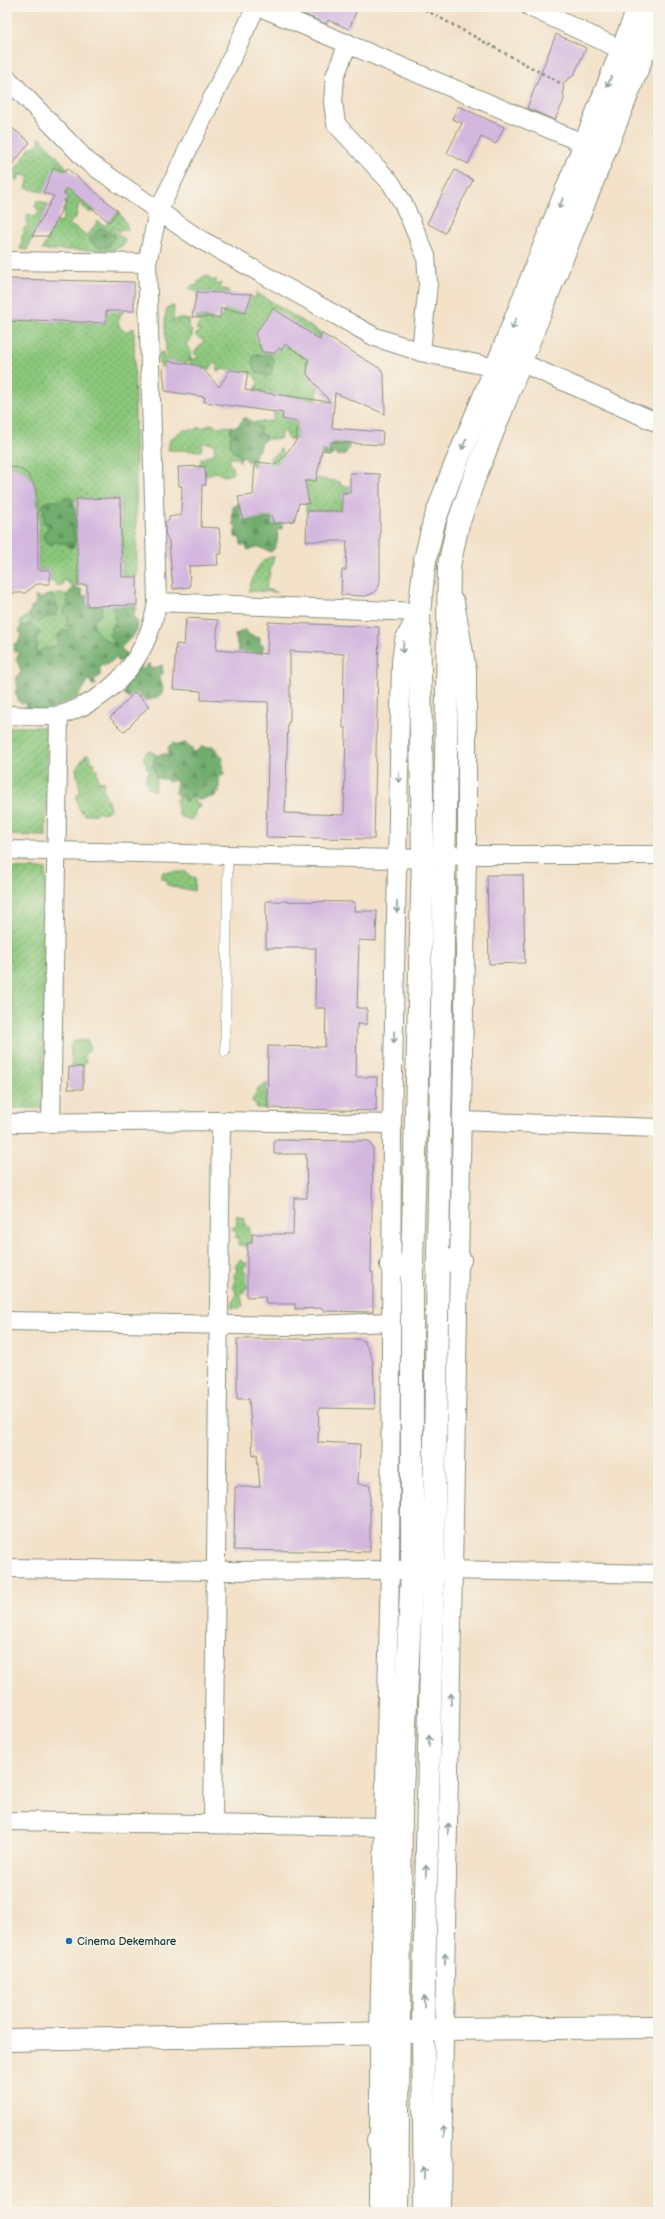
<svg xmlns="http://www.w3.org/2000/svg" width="665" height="2219" viewBox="0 0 665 2219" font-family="'Balsamiq Sans',sans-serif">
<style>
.grass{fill:url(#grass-dots);stroke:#558258}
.forest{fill:url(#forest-firs);stroke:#487450}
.garden{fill:url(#garden-furrows);stroke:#558258}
.building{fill:#d4b7df;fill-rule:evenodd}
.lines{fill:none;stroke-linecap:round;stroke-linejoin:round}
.lane-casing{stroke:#898f7e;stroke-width:10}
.street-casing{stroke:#898f7e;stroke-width:20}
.secondary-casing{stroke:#898f7e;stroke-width:24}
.primary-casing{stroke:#898f7e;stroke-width:24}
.highway-casing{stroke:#898f7e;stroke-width:24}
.path{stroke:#898f7e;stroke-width:2.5;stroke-dasharray:3 3;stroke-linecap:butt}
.lane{stroke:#fff;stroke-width:9}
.street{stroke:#fff;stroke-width:18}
.secondary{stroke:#fff;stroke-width:22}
.primary{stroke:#fff;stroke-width:22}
.highway{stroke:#fff;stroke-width:22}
.oneway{stroke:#8f9e9a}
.poi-dot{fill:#1f6fb2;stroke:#f7f3e8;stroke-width:1.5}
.labels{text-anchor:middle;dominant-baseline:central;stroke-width:4;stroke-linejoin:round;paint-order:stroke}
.poi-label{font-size:11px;fill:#1f3d34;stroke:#f7f3e8;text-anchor:start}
</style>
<defs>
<pattern id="grass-dots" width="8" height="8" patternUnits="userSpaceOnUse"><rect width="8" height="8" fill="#8bc77c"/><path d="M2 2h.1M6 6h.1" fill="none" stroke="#71a366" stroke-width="1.8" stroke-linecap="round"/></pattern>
<pattern id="forest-firs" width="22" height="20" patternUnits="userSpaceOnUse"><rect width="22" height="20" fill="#70ac6c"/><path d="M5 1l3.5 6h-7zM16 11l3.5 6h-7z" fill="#5b8d5a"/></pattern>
<pattern id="garden-furrows" width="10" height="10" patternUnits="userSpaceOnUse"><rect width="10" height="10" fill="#8bc77c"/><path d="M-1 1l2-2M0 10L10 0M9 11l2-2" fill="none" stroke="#71a366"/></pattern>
</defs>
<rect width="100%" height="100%" fill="#f7f3e8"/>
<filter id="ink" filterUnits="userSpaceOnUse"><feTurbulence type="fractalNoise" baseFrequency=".025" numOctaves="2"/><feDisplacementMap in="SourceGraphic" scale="8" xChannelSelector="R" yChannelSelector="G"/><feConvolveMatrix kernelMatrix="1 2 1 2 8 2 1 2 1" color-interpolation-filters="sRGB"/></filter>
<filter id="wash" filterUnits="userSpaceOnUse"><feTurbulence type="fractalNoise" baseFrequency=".012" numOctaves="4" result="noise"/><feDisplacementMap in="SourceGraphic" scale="16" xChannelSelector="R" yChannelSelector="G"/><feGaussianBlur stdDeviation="0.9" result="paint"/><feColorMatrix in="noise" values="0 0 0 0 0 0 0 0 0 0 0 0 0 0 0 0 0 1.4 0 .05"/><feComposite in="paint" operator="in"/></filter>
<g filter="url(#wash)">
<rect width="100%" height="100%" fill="#f3e1c8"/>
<g class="grass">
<polygon points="40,137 67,168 61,181 98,212 93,211 91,213 83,208 82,202 79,203 76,217 70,223 70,226 77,228 84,235 89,234 98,221 101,225 107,225 108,221 110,221 118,211 126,223 128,230 119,231 112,227 111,228 126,240 122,246 112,250 42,250 57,219 59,223 61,223 64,215 63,210 66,207 65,202 61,202 65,192 55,188 52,195 26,188 29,177 20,174 18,180 15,179 17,173 14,171 30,148 38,145"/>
<polygon points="37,200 48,204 27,250 20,249 22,241 22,236 24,233 24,228 27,227 27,216 29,214 35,217 39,212 35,206"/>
<polygon points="208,276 212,281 216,279 216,285 221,283 220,288 228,290 229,293 197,292 189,288 192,285 197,286 198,281 202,277"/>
<path d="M256 292 321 333 319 356 308 351 307 374 318 383 317 400 255 391 258 382 253 374 221 369V371H217L216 363 213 364 210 369H203L200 366 190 364V359L186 364 168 361 163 368 159 364 157 354 163 352V358H166C167 349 162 315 168 307L174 306 173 322 178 318 190 320 188 327 192 331V338L188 343H185L191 351 190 359 199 358 194 353 203 342 202 338 199 339 195 335 201 331 196 329 198 325 201 324 197 317 212 318 211 322 220 320 226 306 235 308 236 312 245 313 251 297 256 298Z"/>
<path d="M106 300 118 311H124C117 318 116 327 126 332L134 328 137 577H122L120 498 76 499 77 519 73 511V500L44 503 45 519 50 525 43 535 46 543 52 545 54 542 68 541 75 537 73 529 77 526 78 585H71L63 579V584L58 587 55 582 50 581V570L38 569C38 546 44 490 27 473 22 468 14 468 7 468V321L106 323Z"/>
<polygon points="316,411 296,439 288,439 285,431 282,431 280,439 266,439 265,436 259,432 255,422 273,421 274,412 283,413 282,419 291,421"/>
<polygon points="211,424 218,427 233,426 231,428 230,445 240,456 240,462 237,458 230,458 229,463 234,468 232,474 224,476 216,472 205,476 196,467 201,463 201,459 215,453 214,444 203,443 201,451 168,450 170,439 183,430 196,430 198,427 203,428"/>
<polygon points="279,449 281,449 284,459 270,468 270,458 279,452"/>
<polygon points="317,478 340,482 341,486 350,486 350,493 342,493 342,511 306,511 306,505 309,504 308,497 302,497 305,481 317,481"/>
<path d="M274 556 266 589 277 592 248 591C254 576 257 560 274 556Z"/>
<polygon points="57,593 67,595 68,606 64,609 69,617 66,623 70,631 61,632 57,638 59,644 57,646 36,654 36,640 38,637 36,629 29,623 25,627 21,625 20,621 29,614 41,620 59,611 59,607 54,604 49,596 45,596"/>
<path d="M102 605H112L115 609 116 621 110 629 113 633 114 644C104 641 93 631 93 620L101 614Z"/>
<polygon points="148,751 156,754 155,776 157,778 154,791 147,787 148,784 145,781 150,769 146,768 146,763 143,757"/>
<path d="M87 754 91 757V763L94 762 95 765 93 768 97 769 98 782 104 781C104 783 103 785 103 787 103 789 110 806 110 809L103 814 98 812 96 814 85 815 79 809 76 797 80 791 76 768Z"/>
<polygon points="183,795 191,798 193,796 195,802 200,805 199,808 195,810 195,815 191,820 179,816 176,799"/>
<polygon points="163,872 187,872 191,877 195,877 194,891 167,885 166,880 161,878"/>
<polygon points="80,1040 88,1041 90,1045 89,1051 83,1056 86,1060 83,1067 72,1067 70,1046 74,1041"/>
<polygon points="267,1083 267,1108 256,1108 256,1104 252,1101 258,1088 263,1088 263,1085"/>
<polygon points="236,1215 243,1217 247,1226 250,1227 249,1232 252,1243 247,1243 247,1246 238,1245 239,1239 235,1237 237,1234 232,1228 237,1225"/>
<polygon points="240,1260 247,1264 243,1269 247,1274 248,1286 241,1295 243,1306 241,1308 231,1308 236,1293 233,1286 235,1285 234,1275 237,1271 235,1266"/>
</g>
<g class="forest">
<polygon points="101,227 115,236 108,247 98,247 90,241 90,238"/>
<polygon points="266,352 270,352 270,356 273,358 274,363 270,376 257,373 252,363 253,357 255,354 263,355"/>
<polygon points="245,417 261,428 259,432 265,436 265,440 261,442 259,450 255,453 254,467 247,461 245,456 240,458 238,453 233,453 230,445 231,428 238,426"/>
<polygon points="331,438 348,438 349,448 344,455 337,456 335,453 333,455 320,456 320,448"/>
<path d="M64 497 71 498C73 501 77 522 77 526L73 529 75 541 73 547 71 548 68 546V542L65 544 54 542 52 545 46 543 43 535 50 525 44 523 43 505 48 501H60Z"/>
<path d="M239 503 243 514 269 511 282 524V529L277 530C279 537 277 547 271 552L258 547 248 550 246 546 241 545 240 538 235 537V530L237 528 234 525 232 515 233 507Z"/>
<path d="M73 587 81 589 83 596H87V606L102 605 101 614 93 620C93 631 104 641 114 644L115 641 108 634 113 633 110 629 117 619H114L115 609H112V605H137L133 616C147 629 127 640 121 648L127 655 124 660 118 662 117 657 105 666 102 664 100 667V676L94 680 96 685H92L88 677 87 683 77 698 28 718 25 706 27 703H20L15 692 18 686 16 679 21 671 16 658 19 653 17 651 15 652 13 649 15 647 13 645 18 642 22 634 19 632 21 625 25 626 31 623 40 633 36 640 38 647 35 650 36 653 44 648 47 649 59 644 57 638 63 630H70V627L66 626 69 617 62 612 68 606 67 595Z"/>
<polygon points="51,595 56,601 54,604 59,607 56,616 48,615 38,623 31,619 29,614 32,606 36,603 35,597 40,597 41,600 43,597"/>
<polygon points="245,629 249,635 260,638 260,645 264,645 262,653 264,656 239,652 235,635"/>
<path d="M142 664 141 669 143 670 148 664H150L152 669 162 665 163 673 159 678 163 687 162 694C152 702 133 704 124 694L126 686 124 683Z"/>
<polygon points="173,743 178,745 185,743 190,746 194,753 203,746 208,748 213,746 223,758 222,762 224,774 219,776 219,792 215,796 200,800 193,796 187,801 184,800 183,795 179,797 175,793 177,782 174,780 168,782 165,779 160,779 155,776 156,772 152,765 155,763 154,759 160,754 169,754 168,747"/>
</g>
<g class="garden">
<polygon points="7,727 47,727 46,836 7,835"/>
<polygon points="7,868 46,869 43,1108 7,1108"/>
</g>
<g id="blocks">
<g class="building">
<polygon points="287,7 358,7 349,29 328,20 326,24"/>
<polygon points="556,34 586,48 574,75 563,83 564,100 555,120 527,108"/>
<polygon points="458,106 504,127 496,144 481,137 468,164 447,153 462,123 452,119"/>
<polygon points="7,124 30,142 7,172"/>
<polygon points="54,167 65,172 67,168 118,211 109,222 67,188 64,194 68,196 49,236 32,236 54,196 43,193"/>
<polygon points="455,170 473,180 445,233 427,223"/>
<polygon points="7,279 134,282 134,311 106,311 106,323 32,320 31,322 7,321"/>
<polygon points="197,292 223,293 252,294 245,313 221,308 220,317 192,317"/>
<polygon points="273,308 320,340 321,333 381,369 384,375 385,414 335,393 332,428 383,432 382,445 331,442 330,451 322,450 316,481 305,481 309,504 299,503 294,521 273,524 272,516 243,520 238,497 253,495 255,462 277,464 296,441 298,422 282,419 283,413 204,402 205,397 165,391 163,368 167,361 196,365 200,366 219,387 230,370 248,372 245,390 330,402 307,374 308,359 285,344 282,350 279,348 275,353 262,352 255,334"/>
<polygon points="7,466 18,468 27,473 33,482 37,495 38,570 50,570 50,584 37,584 25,593 7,593"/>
<polygon points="205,466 206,485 202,485 201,527 219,528 222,554 217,554 218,565 189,566 190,587 173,589 169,541 165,533 165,522 169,520 169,517 181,515 182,486 179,486 178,467"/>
<polygon points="350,473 380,474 380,580 379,586 374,593 366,596 341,595 342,570 346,570 347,541 306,541 307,511 342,511 342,493 350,493"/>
<polygon points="120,498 122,577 137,577 137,605 87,606 87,585 78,585 76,499"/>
<path d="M186 618 218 620 216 650 267 654 268 622 379 627 374 839 266 837 269 722 268 702 201 700V691L173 689 176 644 184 645ZM290 651 344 654 343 728H346L344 815 285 813 288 722H290Z"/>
<polygon points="135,692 149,706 124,732 110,718"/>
<polygon points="487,875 523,875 525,963 489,964"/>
<polygon points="266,901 355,902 354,911 377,911 376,941 359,940 357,1008 367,1008 367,1024 357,1024 356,1077 377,1077 376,1111 267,1108 268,1046 325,1047 326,1008 315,1008 316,948 266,948"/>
<polygon points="69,1067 83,1067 83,1089 68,1089"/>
<polygon points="274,1140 369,1141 373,1148 371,1273 373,1272 373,1312 324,1311 322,1308 295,1309 295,1304 266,1304 265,1296 247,1297 247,1243 252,1243 252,1234 293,1234 294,1198 307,1198 306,1154 274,1154"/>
<polygon points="237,1339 358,1339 364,1341 370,1353 373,1362 375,1409 319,1408 318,1442 360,1444 358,1484 370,1485 370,1552 234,1550 235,1487 260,1487 257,1454 253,1455 249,1399 237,1399"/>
</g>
</g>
</g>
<g filter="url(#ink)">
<use href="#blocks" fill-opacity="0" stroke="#898f7e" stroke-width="1"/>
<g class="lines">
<g class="lane-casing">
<polyline id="lane" points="225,1052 228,854"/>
</g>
<g class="street-casing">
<g id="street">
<polyline points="260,7 585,144"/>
<polyline points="530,7 635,56"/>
<polyline points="348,43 335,76 333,102 336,124 391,183 404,205 426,256 428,284 421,352"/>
<polyline points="7,78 88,162 196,237 375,337 421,352 496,368"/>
<polyline points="7,261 147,263 158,212 256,7"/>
<polyline points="520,362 658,423"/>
<polyline points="157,602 419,612 404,640 401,662 392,1124 390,1570 379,2034 379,2212"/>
<path d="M7 715C23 715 43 718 59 715 65 714 71 711 76 709 121 691 150 648 157 602L147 263"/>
<polyline points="7,850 398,859 467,855 658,855"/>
<polyline points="461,1121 658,1128"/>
<polyline points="7,1123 221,1121 392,1124"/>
<polyline points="51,1123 59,715"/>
<polyline points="7,1321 289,1326 390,1322"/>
<polyline points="7,1568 216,1571 401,1570"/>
<polyline points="443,1570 658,1574"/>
<polyline points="7,1821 385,1827 394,1819"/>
<polyline points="213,1823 221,1121"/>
<polyline points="442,2212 444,2029 467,855 467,670 455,602"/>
</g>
</g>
<g class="secondary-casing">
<polyline id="secondary" points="7,2040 397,2033"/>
</g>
<g class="primary-casing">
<polyline id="primary" points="397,2033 444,2029 658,2027"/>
</g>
<g class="highway-casing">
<g id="highway">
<polyline points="438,1261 460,1260"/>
<polyline points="391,1265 412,1266"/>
<polyline points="378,2141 397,2142"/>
<polyline points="397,2212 401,1814 412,1569 412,1266 423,857 419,612 425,560 434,522 450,478 496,368 639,7"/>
<polyline points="425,2212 423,2031 433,1570 449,566 458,524 474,479 658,17"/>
</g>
</g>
<polyline class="path" points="420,7 560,83"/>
<use href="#lane" class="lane"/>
<use href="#street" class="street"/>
<use href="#secondary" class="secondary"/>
<use href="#primary" class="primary"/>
<use href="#highway" class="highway"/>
</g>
<defs><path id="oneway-shaft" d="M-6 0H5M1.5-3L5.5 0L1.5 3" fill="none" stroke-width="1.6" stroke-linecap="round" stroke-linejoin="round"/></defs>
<g class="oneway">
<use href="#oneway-shaft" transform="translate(609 82) rotate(112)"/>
<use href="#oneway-shaft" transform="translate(561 203) rotate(111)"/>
<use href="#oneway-shaft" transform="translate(514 324) rotate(111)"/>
<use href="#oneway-shaft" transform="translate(464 444) rotate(113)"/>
<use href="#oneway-shaft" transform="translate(403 647) rotate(97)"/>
<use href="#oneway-shaft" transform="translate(399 777) rotate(91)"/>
<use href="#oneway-shaft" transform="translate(397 907) rotate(91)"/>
<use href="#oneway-shaft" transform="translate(394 1037) rotate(91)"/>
<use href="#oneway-shaft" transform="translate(451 1699) rotate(-89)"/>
<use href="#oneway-shaft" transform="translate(429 1741) rotate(-89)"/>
<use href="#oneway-shaft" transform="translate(448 1829) rotate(-89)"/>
<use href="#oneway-shaft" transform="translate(426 1871) rotate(-89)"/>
<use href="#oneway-shaft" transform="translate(445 1959) rotate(-89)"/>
<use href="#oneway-shaft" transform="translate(424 2001) rotate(-89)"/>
<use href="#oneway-shaft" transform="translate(443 2131) rotate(-89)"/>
<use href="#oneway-shaft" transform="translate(424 2173) rotate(-91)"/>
</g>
</g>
<circle class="poi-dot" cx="69" cy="1941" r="4"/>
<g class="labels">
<g class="poi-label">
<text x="77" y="1941">Cinema Dekemhare</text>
</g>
</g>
<rect width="665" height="2219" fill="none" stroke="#f7f3e8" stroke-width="24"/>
</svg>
